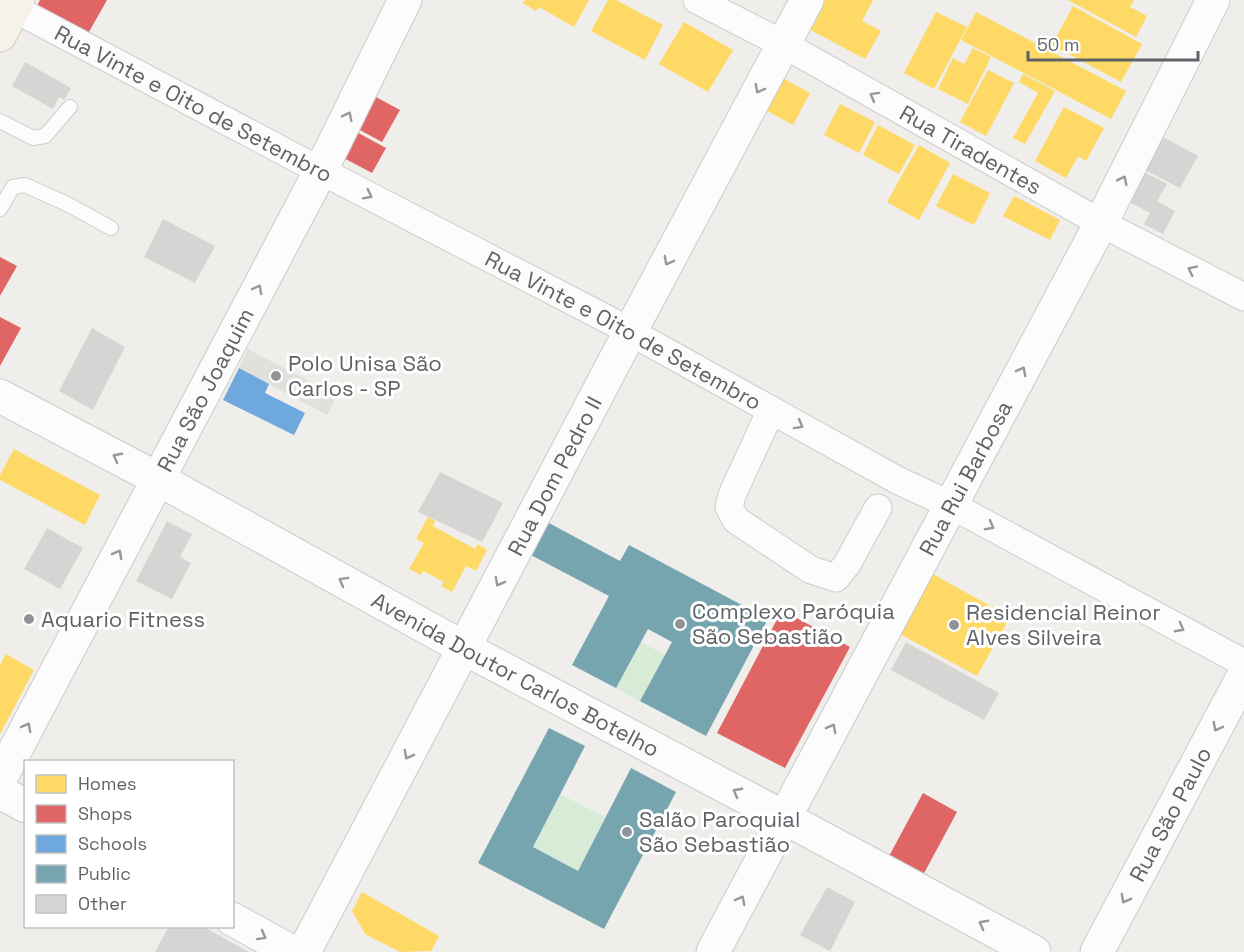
<svg xmlns="http://www.w3.org/2000/svg" width="1244" height="952" viewBox="0 0 1244 952" font-family="'Space Grotesk',sans-serif">
<style>
.education{fill:#e2e0da}
.green{fill:#d8ebd6}
.homes{fill:#ffd966}
.shops{fill:#e06666}
.schools{fill:#6fa8dc}
.public{fill:#76a5af}
.building{fill:#d6d5d3}
.lines{fill:none;stroke-linecap:round;stroke-linejoin:round}
.lane-casing{stroke:#cbcccc;stroke-width:16}
.street-casing{stroke:#cbcccc;stroke-width:29}
.secondary-casing{stroke:#cacacb;stroke-width:35}
.primary-casing{stroke:#d7ceb8;stroke-width:35}
.lane{stroke:#fdfcfc;stroke-width:14}
.street{stroke:#fdfcfc;stroke-width:27}
.secondary{stroke:#fdfcfc;stroke-width:33}
.primary{stroke:#f4f2e9;stroke-width:33}
.oneway{stroke:#96999c}
.poi-dot{fill:#919496;stroke:#fff;stroke-width:2}
.labels{text-anchor:middle;dominant-baseline:central;stroke-width:6;stroke-linejoin:round;paint-order:stroke}
.street-label{font-size:22px;fill:#5f6368;stroke:#fff}
.poi-label{font-size:22px;fill:#5f6368;stroke:#fff;text-anchor:start}
</style>
<rect width="100%" height="100%" fill="#efeeea"/>
<polygon class="education" points="248,349 337,396 327,415 239,368"/>
<g class="green">
<polygon points="641,642 665,655 640,701 616,688"/>
<polygon points="560,794 605,817 578,871 533,847"/>
</g>
<g class="homes">
<polygon points="525,0 589,0 574,27 539,7 536,11 523,3"/>
<polygon points="608,0 616,0 663,25 645,60 591,31"/>
<polygon points="823,0 873,0 862,21 881,31 865,59 797,23"/>
<polygon points="1068,0 1134,0 1130,7 1147,16 1136,37"/>
<polygon points="1073,6 1142,44 1121,82 1052,45"/>
<polygon points="936,12 967,27 934,89 904,73"/>
<polygon points="976,12 1126,91 1111,119 961,40"/>
<polygon points="684,22 733,50 708,92 659,64"/>
<polygon points="973,48 991,57 968,104 938,89 953,58 964,64"/>
<polygon points="988,70 1014,83 986,136 960,122"/>
<polygon points="1023,74 1055,91 1025,144 1013,138 1038,93 1019,82"/>
<polygon points="777,75 810,93 793,125 760,107"/>
<polygon points="840,104 875,122 859,153 824,135"/>
<polygon points="1064,107 1104,128 1086,161 1078,156 1066,178 1035,161"/>
<polygon points="878,125 915,145 899,174 863,155"/>
<polygon points="919,145 950,163 919,220 887,202"/>
<polygon points="953,174 990,193 974,225 936,206"/>
<polygon points="1014,196 1060,220 1050,240 1003,216"/>
<polygon points="14,449 100,495 85,525 0,480 0,475"/>
<polygon points="428,517 435,521 433,526 475,549 478,544 487,550 476,571 466,566 452,592 441,586 444,582 423,571 421,575 409,569 424,543 416,539"/>
<polygon points="931,573 1010,617 977,676 898,633"/>
<polygon points="6,654 34,670 0,734 0,665"/>
<polygon points="362,892 439,936 431,951 400,952 365,934 352,911"/>
</g>
<g class="shops">
<polygon points="40,0 107,0 85,39 34,12"/>
<polygon points="376,97 400,110 382,142 358,129"/>
<polygon points="351,129 386,148 372,173 338,155"/>
<polygon points="0,257 17,266 0,296"/>
<polygon points="0,317 21,328 0,366"/>
<polygon points="782,610 850,647 785,768 717,733"/>
<polygon points="923,793 957,812 922,877 888,858"/>
</g>
<polygon class="schools" points="239,368 269,384 265,393 305,413 294,435 223,400"/>
<g class="public">
<polygon points="547,522 620,561 629,545 768,619 706,736 640,701 672,642 648,629 616,688 572,665 609,596 529,554"/>
<polygon points="549,728 585,746 533,847 578,871 631,768 676,792 604,929 478,863"/>
</g>
<g class="building">
<polygon points="25,62 71,88 64,100 59,97 53,109 12,86"/>
<polygon points="1161,136 1198,156 1180,188 1143,169"/>
<polygon points="1136,168 1167,184 1157,201 1175,211 1163,234 1144,224 1150,213 1120,197"/>
<polygon points="163,219 215,246 195,283 144,257"/>
<polygon points="92,328 125,347 93,410 59,391"/>
<polygon points="440,472 503,503 482,542 418,512"/>
<polygon points="167,521 192,534 180,557 191,563 172,599 136,581"/>
<polygon points="47,528 83,548 60,589 24,569"/>
<polygon points="906,642 999,693 984,720 891,670"/>
<polygon points="827,887 855,902 830,951 800,935"/>
<polygon points="169,926 202,926 249,952 155,952"/>
</g>
<g class="lines">
<g class="lane-casing">
<g id="lane">
<polyline points="0,121 33,138 45,136 70,107"/>
<polyline points="0,209 13,187 25,185 67,204 111,228"/>
</g>
</g>
<g class="street-casing">
<g id="street">
<path id="s1" d="M697 0 783 44 1101 223 1244 297"/>
<path id="s2" d="M0 1 300 160 607 319 899 481 951 505 1244 663"/>
<polyline points="771,410 732,495 729,507 736,520 811,570 836,578 847,564 878,508"/>
</g>
</g>
<g class="secondary-casing">
<g id="secondary">
<path id="s3" d="M0 396 158 479 464 648 785 818 1034 952"/>
<path id="s4" d="M0 779 321 170 405 0"/>
<polyline points="0,792 26,806"/>
<polyline points="232,919 292,952"/>
<path id="s5" d="M304 952 630 332 807 0"/>
<path id="s6" d="M713 952 1101 223 1213 0"/>
<path id="s7" d="M1097 952 1244 675"/>
</g>
</g>
<g class="primary-casing">
<polyline id="primary" points="0,35 18,0"/>
</g>
<use href="#lane" class="lane"/>
<use href="#street" class="street"/>
<use href="#secondary" class="secondary"/>
<use href="#primary" class="primary"/>
</g>
<defs><path id="oneway-chevron" d="M-2-3.5L2.5 0L-2 3.5" fill="none" stroke-width="1.6" stroke-linecap="round" stroke-linejoin="round" transform="scale(1.5)"/></defs>
<g class="oneway">
<use href="#oneway-chevron" transform="translate(759 89) rotate(118)"/>
<use href="#oneway-chevron" transform="translate(874 96) rotate(-151)"/>
<use href="#oneway-chevron" transform="translate(348 116) rotate(-64)"/>
<use href="#oneway-chevron" transform="translate(1123 180) rotate(-63)"/>
<use href="#oneway-chevron" transform="translate(368 195) rotate(27)"/>
<use href="#oneway-chevron" transform="translate(668 261) rotate(118)"/>
<use href="#oneway-chevron" transform="translate(1192 270) rotate(-153)"/>
<use href="#oneway-chevron" transform="translate(258 289) rotate(-62)"/>
<use href="#oneway-chevron" transform="translate(1022 371) rotate(-62)"/>
<use href="#oneway-chevron" transform="translate(799 425) rotate(29)"/>
<use href="#oneway-chevron" transform="translate(117 457) rotate(-152)"/>
<use href="#oneway-chevron" transform="translate(990 526) rotate(28)"/>
<use href="#oneway-chevron" transform="translate(118 554) rotate(-62)"/>
<use href="#oneway-chevron" transform="translate(343 581) rotate(-151)"/>
<use href="#oneway-chevron" transform="translate(499 582) rotate(118)"/>
<use href="#oneway-chevron" transform="translate(1180 628) rotate(28)"/>
<use href="#oneway-chevron" transform="translate(27 727) rotate(-62)"/>
<use href="#oneway-chevron" transform="translate(1217 727) rotate(118)"/>
<use href="#oneway-chevron" transform="translate(832 728) rotate(-62)"/>
<use href="#oneway-chevron" transform="translate(408 755) rotate(118)"/>
<use href="#oneway-chevron" transform="translate(737 792) rotate(-152)"/>
<use href="#oneway-chevron" transform="translate(1125 899) rotate(118)"/>
<use href="#oneway-chevron" transform="translate(741 900) rotate(-62)"/>
<use href="#oneway-chevron" transform="translate(983 924) rotate(-152)"/>
<use href="#oneway-chevron" transform="translate(262 936) rotate(29)"/>
</g>
<g class="poi-dot">
<circle cx="276" cy="376" r="6"/>
<circle cx="29" cy="619" r="6"/>
<circle cx="680" cy="624" r="6"/>
<circle cx="954" cy="625" r="6"/>
<circle cx="627" cy="832" r="6"/>
</g>
<g class="labels">
<g class="street-label">
<text stroke="none"><textPath href="#s2" startOffset="219">Rua Vinte e Oito de Setembro</textPath></text>
<text stroke="none"><textPath href="#s1" startOffset="312">Rua Tiradentes</textPath></text>
<text stroke="none"><textPath href="#s2" startOffset="705">Rua Vinte e Oito de Setembro</textPath></text>
<text stroke="none"><textPath href="#s4" startOffset="440">Rua São Joaquim</textPath></text>
<text stroke="none"><textPath href="#s5" startOffset="538">Rua Dom Pedro II</textPath></text>
<text stroke="none"><textPath href="#s6" startOffset="537">Rua Rui Barbosa</textPath></text>
<text stroke="none"><textPath href="#s3" startOffset="586">Avenida Doutor Carlos Botelho</textPath></text>
<text stroke="none"><textPath href="#s7" startOffset="156">Rua São Paulo</textPath></text>
</g>
<g class="poi-label">
<text x="288" y="363">Polo Unisa São<tspan x="288" dy="25">Carlos - SP</tspan></text>
<text x="692" y="611">Complexo Paróquia<tspan x="692" dy="25">São Sebastião</tspan></text>
<text x="966" y="612">Residencial Reinor<tspan x="966" dy="25">Alves Silveira</tspan></text>
<text x="41" y="619">Aquario Fitness</text>
<text x="639" y="819">Salão Paroquial<tspan x="639" dy="25">São Sebastião</tspan></text>
</g>
</g>
<rect x="24" y="760" width="210" height="168" fill="#ffffff" stroke="#bfc1c3" stroke-width="1.5"/>
<rect x="36" y="775" width="30" height="18" fill="#ffd966" stroke="#bfc1c3" stroke-width="1.5"/>
<text x="78" y="790" font-size="18" fill="#5f6368">Homes</text>
<rect x="36" y="805" width="30" height="18" fill="#e06666" stroke="#bfc1c3" stroke-width="1.5"/>
<text x="78" y="820" font-size="18" fill="#5f6368">Shops</text>
<rect x="36" y="835" width="30" height="18" fill="#6fa8dc" stroke="#bfc1c3" stroke-width="1.5"/>
<text x="78" y="850" font-size="18" fill="#5f6368">Schools</text>
<rect x="36" y="865" width="30" height="18" fill="#76a5af" stroke="#bfc1c3" stroke-width="1.5"/>
<text x="78" y="880" font-size="18" fill="#5f6368">Public</text>
<rect x="36" y="895" width="30" height="18" fill="#d6d5d3" stroke="#bfc1c3" stroke-width="1.5"/>
<text x="78" y="910" font-size="18" fill="#5f6368">Other</text>
<path d="M1028 51v9h170v-9" fill="none" stroke="#5f6368" stroke-width="3"/>
<text x="1037" y="51" font-size="18" fill="#5f6368" stroke="#ffffff" stroke-width="4.5" paint-order="stroke">50 m</text>
</svg>
